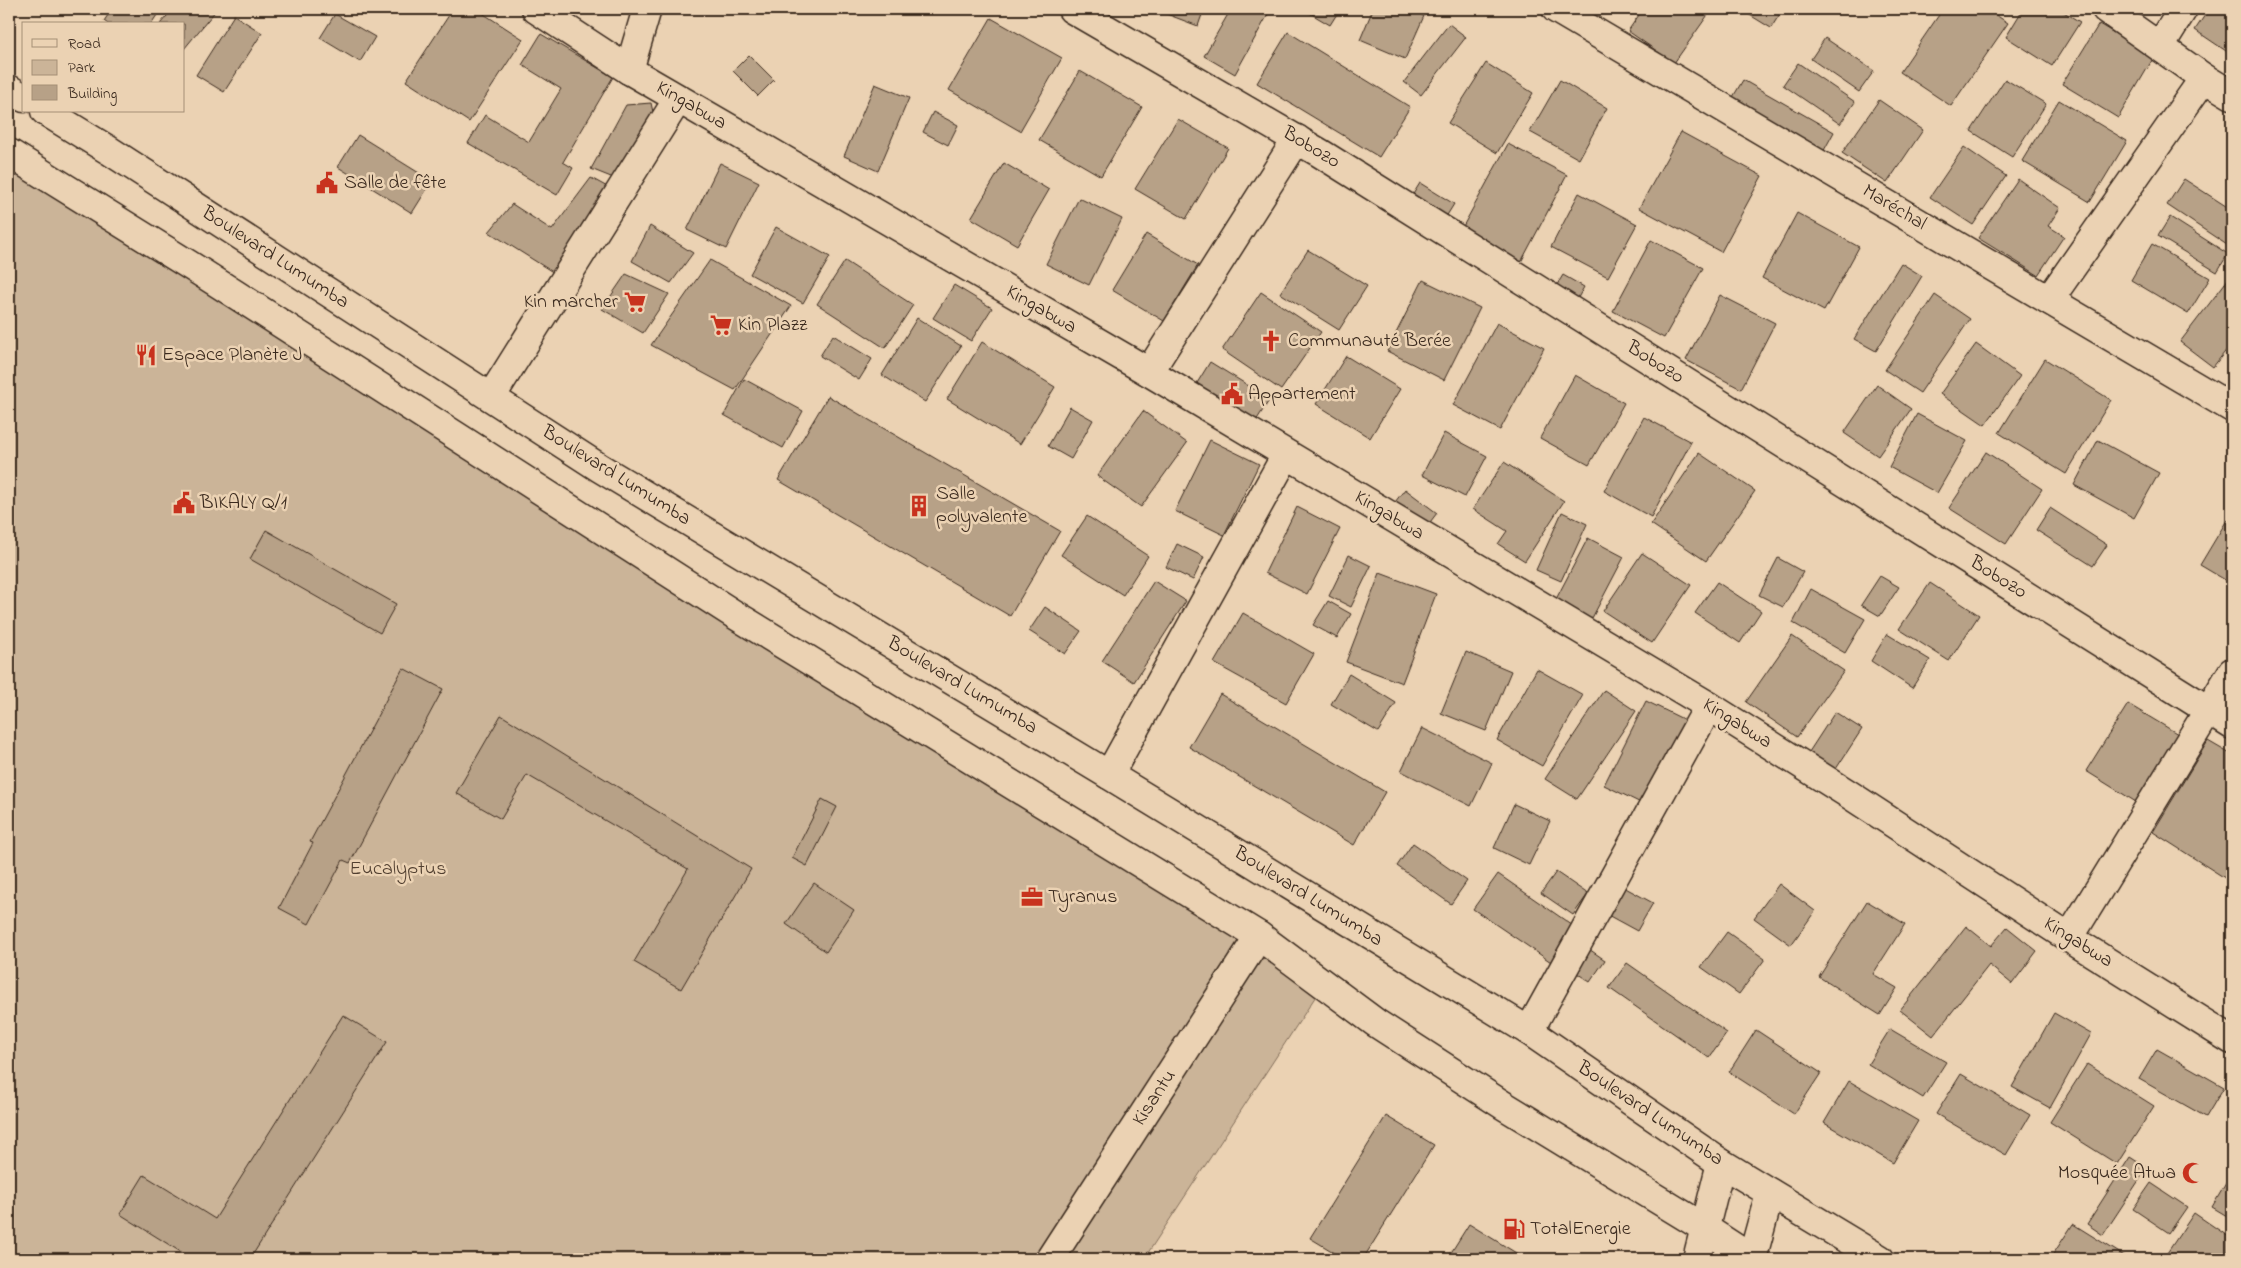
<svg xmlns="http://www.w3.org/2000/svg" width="2241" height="1268" viewBox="0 0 2241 1268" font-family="'Indie Flower',sans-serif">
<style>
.green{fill:#cbb498;stroke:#836f5b}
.building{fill:#b7a187;stroke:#3b2a1e}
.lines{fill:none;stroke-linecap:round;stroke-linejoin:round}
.street-casing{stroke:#3b2a1e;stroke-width:31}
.secondary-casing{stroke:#3b2a1e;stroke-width:31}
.highway-casing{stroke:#3b2a1e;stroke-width:31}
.street{stroke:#ebd2b3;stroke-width:28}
.secondary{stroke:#ebd2b3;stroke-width:28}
.highway{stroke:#ebd2b3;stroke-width:28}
.labels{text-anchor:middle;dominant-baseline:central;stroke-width:5;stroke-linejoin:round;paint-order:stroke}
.street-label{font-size:20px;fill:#3b2a1e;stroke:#ebd2b3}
.poi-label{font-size:20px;fill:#3b2a1e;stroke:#ebd2b3;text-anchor:start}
.park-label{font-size:20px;fill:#513f30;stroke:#ebd2b3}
</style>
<rect width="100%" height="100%" fill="#ebd2b3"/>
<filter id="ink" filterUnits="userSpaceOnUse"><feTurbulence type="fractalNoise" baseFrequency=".02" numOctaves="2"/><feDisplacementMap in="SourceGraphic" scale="10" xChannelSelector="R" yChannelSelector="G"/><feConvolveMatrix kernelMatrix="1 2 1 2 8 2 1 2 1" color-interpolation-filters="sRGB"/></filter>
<g filter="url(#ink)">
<polygon class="green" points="9,153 1327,979 1144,1259 9,1259"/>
<g class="building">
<polygon points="112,9 161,9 151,24 108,24 104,21"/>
<polygon points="173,9 217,9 184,49 184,24 160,24"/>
<polygon points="453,9 476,9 523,39 469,122 406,81"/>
<polygon points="1156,9 1204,9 1198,26 1156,10"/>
<polygon points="1231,9 1271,9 1235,74 1204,56"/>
<polygon points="1303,9 1340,9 1330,25"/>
<polygon points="1373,9 1408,9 1424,16 1405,59 1360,40"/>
<polygon points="1643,9 1712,9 1674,63 1628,31"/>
<polygon points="1740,9 1783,9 1771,28"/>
<polygon points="1943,9 1987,9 2008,23 1951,106 1900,72"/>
<polygon points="2023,9 2059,9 2080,22 2052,66 2006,37"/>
<polygon points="2209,9 2232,9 2232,55 2195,30"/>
<polygon points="335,14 375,37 360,62 320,38"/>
<polygon points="234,15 262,33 224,92 196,75"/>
<polygon points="991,18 1062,58 1020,131 949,90"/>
<polygon points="1449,24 1466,37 1421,95 1404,82"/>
<polygon points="2099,24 2154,57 2118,118 2062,84"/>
<polygon points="1288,32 1410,107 1379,157 1257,83"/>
<polygon points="541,34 613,77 563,162 573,168 557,195 468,143 485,115 529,142 561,89 522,65"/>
<polygon points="1825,38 1874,71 1859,92 1811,59"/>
<polygon points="749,55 774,80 758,96 733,71"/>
<polygon points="1486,63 1533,93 1497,153 1448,123"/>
<polygon points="1798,63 1855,102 1840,124 1783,85"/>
<polygon points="1080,71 1142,107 1101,176 1039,140"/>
<polygon points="2005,79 2046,104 2012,157 1971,131"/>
<polygon points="1560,80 1607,108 1579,159 1530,132"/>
<polygon points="1743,80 1834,132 1822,154 1730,102"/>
<polygon points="875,84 909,98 878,171 844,156"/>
<polygon points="1879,100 1923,130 1887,183 1842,153"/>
<polygon points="2059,100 2127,141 2090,202 2022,161"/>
<polygon points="651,103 653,112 616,179 591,169 626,105"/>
<polygon points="933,112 958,125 948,145 923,132"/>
<polygon points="1178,119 1228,148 1186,219 1135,189"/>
<polygon points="1681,132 1762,176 1721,252 1639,208"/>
<polygon points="358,135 432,181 412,213 338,167"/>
<polygon points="1508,144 1567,175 1521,262 1461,230"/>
<polygon points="1964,147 2006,176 1973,225 1930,197"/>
<polygon points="720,163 759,182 726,249 687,230"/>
<polygon points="1004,163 1049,190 1017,245 971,218"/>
<polygon points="591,178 611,189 559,276 489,232 512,204 552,230"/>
<polygon points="2018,179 2060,208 2048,226 2064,236 2038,275 1978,238"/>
<polygon points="2184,179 2232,210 2232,237 2227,245 2167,205"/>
<polygon points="1420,183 1454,204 1441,225 1407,204"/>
<polygon points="1579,193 1637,224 1608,277 1551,247"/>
<polygon points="1079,198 1122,219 1089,285 1046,264"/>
<polygon points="1797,213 1859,247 1824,311 1762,278"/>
<polygon points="2170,217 2228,254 2217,272 2158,236"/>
<polygon points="650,226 693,253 671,283 632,261"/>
<polygon points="776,227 830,257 803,303 750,274"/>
<polygon points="1146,234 1198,265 1164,321 1112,290"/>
<polygon points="1651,240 1703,268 1664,338 1613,311"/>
<polygon points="2152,244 2210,278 2188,314 2131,280"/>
<polygon points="1308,250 1367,286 1339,330 1280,293"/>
<polygon points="710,260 791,306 735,390 651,345"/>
<polygon points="845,261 913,305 885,348 817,304"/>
<polygon points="1901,263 1922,276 1876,351 1854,339"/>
<polygon points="626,274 669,294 643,333 602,309"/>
<polygon points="2232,274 2232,343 2213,367 2180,342"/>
<polygon points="1563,275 1584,287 1574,305 1552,293"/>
<polygon points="1423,280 1480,308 1444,380 1387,351"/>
<polygon points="954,285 992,308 971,341 933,318"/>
<polygon points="1261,292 1321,332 1281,390 1222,350"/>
<polygon points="1720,295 1775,323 1741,389 1686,360"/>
<polygon points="1935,295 1970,319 1920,393 1885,370"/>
<polygon points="917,318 961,346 925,402 882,375"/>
<polygon points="1497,323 1544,348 1500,430 1453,405"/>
<polygon points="833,335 872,359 859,380 820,356"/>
<polygon points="982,342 1055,387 1020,444 947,399"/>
<polygon points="1976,344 2020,376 1985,425 1940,394"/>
<polygon points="1346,356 1400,389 1370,438 1316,404"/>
<polygon points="2045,359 2111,400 2066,474 1999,433"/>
<polygon points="1210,362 1270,399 1254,424 1194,388"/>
<polygon points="1575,375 1624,403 1589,465 1540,438"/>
<polygon points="744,379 803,411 783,448 724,415"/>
<polygon points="1877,385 1911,409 1878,456 1844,433"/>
<polygon points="828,396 1060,531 1010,616 778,480"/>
<polygon points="1070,407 1093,420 1071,459 1048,446"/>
<polygon points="1143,411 1187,443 1141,507 1097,476"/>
<polygon points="1917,414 1967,441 1937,493 1889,467"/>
<polygon points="1644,417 1691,442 1651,517 1604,491"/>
<polygon points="1444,433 1487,456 1465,497 1422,475"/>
<polygon points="1210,440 1259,464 1224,535 1175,511"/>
<polygon points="2098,440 2159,473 2134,518 2074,485"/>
<polygon points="1986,452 2042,489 2006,544 1949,508"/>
<polygon points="1699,453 1755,491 1706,561 1651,524"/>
<polygon points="1504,462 1564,501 1525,561 1498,544 1507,531 1473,509"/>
<polygon points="1405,489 1437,513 1424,530 1392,506"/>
<polygon points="1297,507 1340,529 1307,594 1265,573"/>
<polygon points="2050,508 2107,545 2093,566 2036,530"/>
<polygon points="1562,512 1587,524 1561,581 1536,570"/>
<polygon points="1087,516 1148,556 1123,595 1061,555"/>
<polygon points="2227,520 2232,524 2232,584 2200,565"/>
<polygon points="266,530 396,604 380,633 250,559"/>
<polygon points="1588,538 1624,557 1591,620 1555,601"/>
<polygon points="1177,544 1204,557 1193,580 1166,567"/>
<polygon points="1642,553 1691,585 1652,643 1603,611"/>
<polygon points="1349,555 1371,566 1351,607 1329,596"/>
<polygon points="1778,558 1803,572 1783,607 1759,595"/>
<polygon points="1380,573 1436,594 1402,683 1346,662"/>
<polygon points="1880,576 1899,587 1880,616 1861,605"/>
<polygon points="1154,581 1186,601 1134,682 1102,661"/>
<polygon points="1717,582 1761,611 1740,643 1695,613"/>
<polygon points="1930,583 1979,615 1949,661 1899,629"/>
<polygon points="1811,589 1865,619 1845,653 1793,623"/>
<polygon points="1328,601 1351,614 1337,638 1313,625"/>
<polygon points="1045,607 1081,631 1065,654 1029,631"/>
<polygon points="1243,613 1314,654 1286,703 1214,663"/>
<polygon points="1887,634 1930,660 1912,688 1871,661"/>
<polygon points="1792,636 1844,671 1797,737 1746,702"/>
<polygon points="1466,652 1511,671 1486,731 1441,713"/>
<polygon points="403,668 443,689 350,863 343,860 309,924 279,908 313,843 310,842"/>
<polygon points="1537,669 1583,695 1542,766 1497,740"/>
<polygon points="1349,674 1396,703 1378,732 1331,704"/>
<polygon points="1604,690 1636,711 1577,799 1545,779"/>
<polygon points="1220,694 1385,792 1354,845 1189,747"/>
<polygon points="1646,701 1689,722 1647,806 1604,785"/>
<polygon points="2128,704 2178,734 2136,802 2086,771"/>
<polygon points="1835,712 1862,729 1834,772 1807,755"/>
<polygon points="501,715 751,869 681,989 634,962 688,869 527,775 501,819 456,793"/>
<polygon points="1422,728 1492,763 1471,806 1401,771"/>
<polygon points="2208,741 2232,755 2232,873 2228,880 2153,832"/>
<polygon points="822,799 837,807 807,866 792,858"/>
<polygon points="1514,804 1550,821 1529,865 1494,848"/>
<polygon points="1413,843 1467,881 1451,904 1397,866"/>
<polygon points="1556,872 1588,894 1573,915 1541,893"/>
<polygon points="1498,874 1579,930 1554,964 1473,909"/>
<polygon points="814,883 854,910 826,952 786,924"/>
<polygon points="1779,884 1815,911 1791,945 1754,918"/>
<polygon points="1620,885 1653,903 1637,931 1604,913"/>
<polygon points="1867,901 1905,924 1873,974 1897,988 1880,1015 1819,977"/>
<polygon points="1966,926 1991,946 2007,927 2037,951 2012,984 1989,965 1933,1036 1900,1010"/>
<polygon points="1727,932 1765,959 1739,994 1701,967"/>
<polygon points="1583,945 1605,960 1590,982 1568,967"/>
<polygon points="1627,963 1727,1033 1709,1058 1609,988"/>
<polygon points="2054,1013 2091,1034 2050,1108 2012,1087"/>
<polygon points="343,1015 387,1042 250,1259 192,1259 120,1214 144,1175 215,1219"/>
<polygon points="1890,1029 1946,1062 1923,1098 1868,1064"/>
<polygon points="1756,1030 1821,1073 1794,1114 1729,1072"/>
<polygon points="2157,1049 2224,1087 2206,1117 2139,1079"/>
<polygon points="2087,1064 2154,1106 2117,1164 2050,1122"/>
<polygon points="1961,1074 2030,1115 2006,1155 1936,1114"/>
<polygon points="1849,1081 1918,1121 1893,1163 1824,1123"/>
<polygon points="1386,1116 1434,1145 1363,1259 1345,1259 1310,1238"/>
<polygon points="2130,1157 2147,1168 2103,1235 2087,1224"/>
<polygon points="2232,1173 2232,1219 2212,1207"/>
<polygon points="2151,1183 2187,1207 2169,1233 2133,1209"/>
<polygon points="2194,1213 2232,1239 2232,1259 2163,1259"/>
<polygon points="1469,1224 1521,1256 1519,1259 1447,1259"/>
<polygon points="2073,1224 2129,1259 2050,1259"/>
</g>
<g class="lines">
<g class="street-casing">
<g id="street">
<polyline points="536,9 629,70 1149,372 1709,706 1850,795 2069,938 2232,1040"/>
<polyline points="1072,9 1320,153 2232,725"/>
<polyline points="1556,9 2232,408"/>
<polyline points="2106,9 2204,78 2232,95"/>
<polyline points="2160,46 2183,9"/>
<polyline points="629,70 647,9"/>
<polyline points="2049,300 2204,78"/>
<polyline points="1149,372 1297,139"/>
<polyline points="491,397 678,99"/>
<polyline points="1109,775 1286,455"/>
<polyline points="2069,938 2232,672"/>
<polyline points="1529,1031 1709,706"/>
<polyline points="1050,1259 1259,936"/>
</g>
</g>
<g class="secondary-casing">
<g id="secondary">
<polyline points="1697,1259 1721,1163"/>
<polyline points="1752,1259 1770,1193"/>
</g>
</g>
<g class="highway-casing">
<g id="highway">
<polyline points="9,89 24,98"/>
<polyline points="45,111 110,151 600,468 1109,775 1529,1031 1721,1163 1880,1259"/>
<polyline points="9,153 199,271 732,613 1259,936 1376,1023 1503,1105 1703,1227 1752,1259"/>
</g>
</g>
<use href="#street" class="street"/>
<use href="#secondary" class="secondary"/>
<use href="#highway" class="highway"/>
</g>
</g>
<defs>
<g id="civic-bare" transform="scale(1.725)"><path d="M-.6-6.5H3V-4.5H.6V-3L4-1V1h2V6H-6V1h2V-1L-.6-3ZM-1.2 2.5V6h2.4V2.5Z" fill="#c8321e" stroke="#ebd2b3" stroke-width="2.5" paint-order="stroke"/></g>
<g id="supermarket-bare" transform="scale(1.725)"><path d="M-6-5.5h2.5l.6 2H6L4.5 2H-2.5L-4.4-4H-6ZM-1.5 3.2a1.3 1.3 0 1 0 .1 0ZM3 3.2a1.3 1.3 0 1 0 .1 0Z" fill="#c8321e" stroke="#ebd2b3" stroke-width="2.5" paint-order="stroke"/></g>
<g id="church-bare" transform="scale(1.725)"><path d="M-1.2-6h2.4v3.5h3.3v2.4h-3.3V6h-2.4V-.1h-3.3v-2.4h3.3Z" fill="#c8321e" stroke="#ebd2b3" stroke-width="2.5" paint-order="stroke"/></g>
<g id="restaurant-bare" transform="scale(1.725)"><path d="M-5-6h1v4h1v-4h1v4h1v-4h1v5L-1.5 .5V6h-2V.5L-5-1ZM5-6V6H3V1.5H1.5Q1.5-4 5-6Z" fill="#c8321e" stroke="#ebd2b3" stroke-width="2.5" paint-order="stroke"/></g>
<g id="building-bare" transform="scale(1.725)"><path d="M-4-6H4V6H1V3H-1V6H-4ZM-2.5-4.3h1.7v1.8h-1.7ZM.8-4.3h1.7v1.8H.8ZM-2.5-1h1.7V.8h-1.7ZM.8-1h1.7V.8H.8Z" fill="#c8321e" stroke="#ebd2b3" stroke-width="2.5" paint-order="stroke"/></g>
<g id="office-bare" transform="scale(1.725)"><path d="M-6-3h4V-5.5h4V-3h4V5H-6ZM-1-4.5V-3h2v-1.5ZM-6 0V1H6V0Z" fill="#c8321e" stroke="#ebd2b3" stroke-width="2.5" paint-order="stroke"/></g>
<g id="mosque-bare" transform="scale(1.725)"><path d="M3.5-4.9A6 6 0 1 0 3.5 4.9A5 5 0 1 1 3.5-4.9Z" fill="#c8321e" stroke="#ebd2b3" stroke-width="2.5" paint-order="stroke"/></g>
<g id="fuel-bare" transform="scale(1.725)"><path d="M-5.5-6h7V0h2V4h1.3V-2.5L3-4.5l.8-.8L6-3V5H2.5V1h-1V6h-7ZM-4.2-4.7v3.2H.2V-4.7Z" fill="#c8321e" stroke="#ebd2b3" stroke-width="2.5" paint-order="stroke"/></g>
</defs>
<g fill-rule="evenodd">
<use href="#civic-bare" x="327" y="183"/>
<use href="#supermarket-bare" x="635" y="302"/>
<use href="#supermarket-bare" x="721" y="325"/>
<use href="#church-bare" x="1271" y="341"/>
<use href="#restaurant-bare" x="146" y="355"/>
<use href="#civic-bare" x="1232" y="394"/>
<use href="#civic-bare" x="184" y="503"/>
<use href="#building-bare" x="919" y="506"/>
<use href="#office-bare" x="1032" y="897"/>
<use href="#mosque-bare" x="2193" y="1173"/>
<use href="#fuel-bare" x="1514" y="1229"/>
</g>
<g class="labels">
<g class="street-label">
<text transform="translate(691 106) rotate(30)">Kingabwa</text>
<text transform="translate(1311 148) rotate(31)">Bobozo</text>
<text transform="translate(1894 208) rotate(31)">Maréchal</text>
<text transform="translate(275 258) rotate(33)">Boulevard Lumumba</text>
<text transform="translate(1041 310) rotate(30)">Kingabwa</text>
<text transform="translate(1655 363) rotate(32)">Bobozo</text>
<text transform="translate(616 476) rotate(32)">Boulevard Lumumba</text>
<text transform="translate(1389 516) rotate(31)">Kingabwa</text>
<text transform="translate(1998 578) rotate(32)">Bobozo</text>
<text transform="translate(962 686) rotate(31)">Boulevard Lumumba</text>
<text transform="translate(1737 724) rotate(32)">Kingabwa</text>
<text transform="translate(1308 897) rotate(32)">Boulevard Lumumba</text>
<text transform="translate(2078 943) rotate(32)">Kingabwa</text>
<text transform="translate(1155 1098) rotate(-57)">Kisantu</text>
<text transform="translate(1650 1114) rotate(34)">Boulevard Lumumba</text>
</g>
<g class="poi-label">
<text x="344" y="183">Salle de fête</text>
<text x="618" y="302" text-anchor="end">Kin marcher</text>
<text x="738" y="325">Kin Plazz</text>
<text x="1288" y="341">Communauté Berée</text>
<text x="162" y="355">Espace Planète J</text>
<text x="1248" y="394">Appartement</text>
<text x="936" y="494">Salle<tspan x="936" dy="23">polyvalente</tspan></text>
<text x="200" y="503">BIKALY Q/1</text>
<text x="1048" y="897">Tyranus</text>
<text x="2176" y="1173" text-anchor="end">Mosquée Atwa</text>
<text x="1530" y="1229">TotalEnergie</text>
</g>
<g class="park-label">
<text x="398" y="869">Eucalyptus</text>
</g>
</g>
<rect width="2241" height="1268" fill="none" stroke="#ebd2b3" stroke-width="30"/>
<rect x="15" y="15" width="2211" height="1238" fill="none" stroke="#3b2a1e" stroke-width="2" filter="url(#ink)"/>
<rect x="22" y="22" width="162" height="90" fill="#ebd2b3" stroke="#a58f77"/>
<rect x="32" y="39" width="25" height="8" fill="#ebd2b3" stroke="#a58f77"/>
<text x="68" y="48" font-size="15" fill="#3b2a1e">Road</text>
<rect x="32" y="60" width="25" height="15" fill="#cbb498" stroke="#a58f77"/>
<text x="68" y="72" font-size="15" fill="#3b2a1e">Park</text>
<rect x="32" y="85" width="25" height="15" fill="#b7a187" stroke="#a58f77"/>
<text x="68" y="98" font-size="15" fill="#3b2a1e">Building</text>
</svg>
